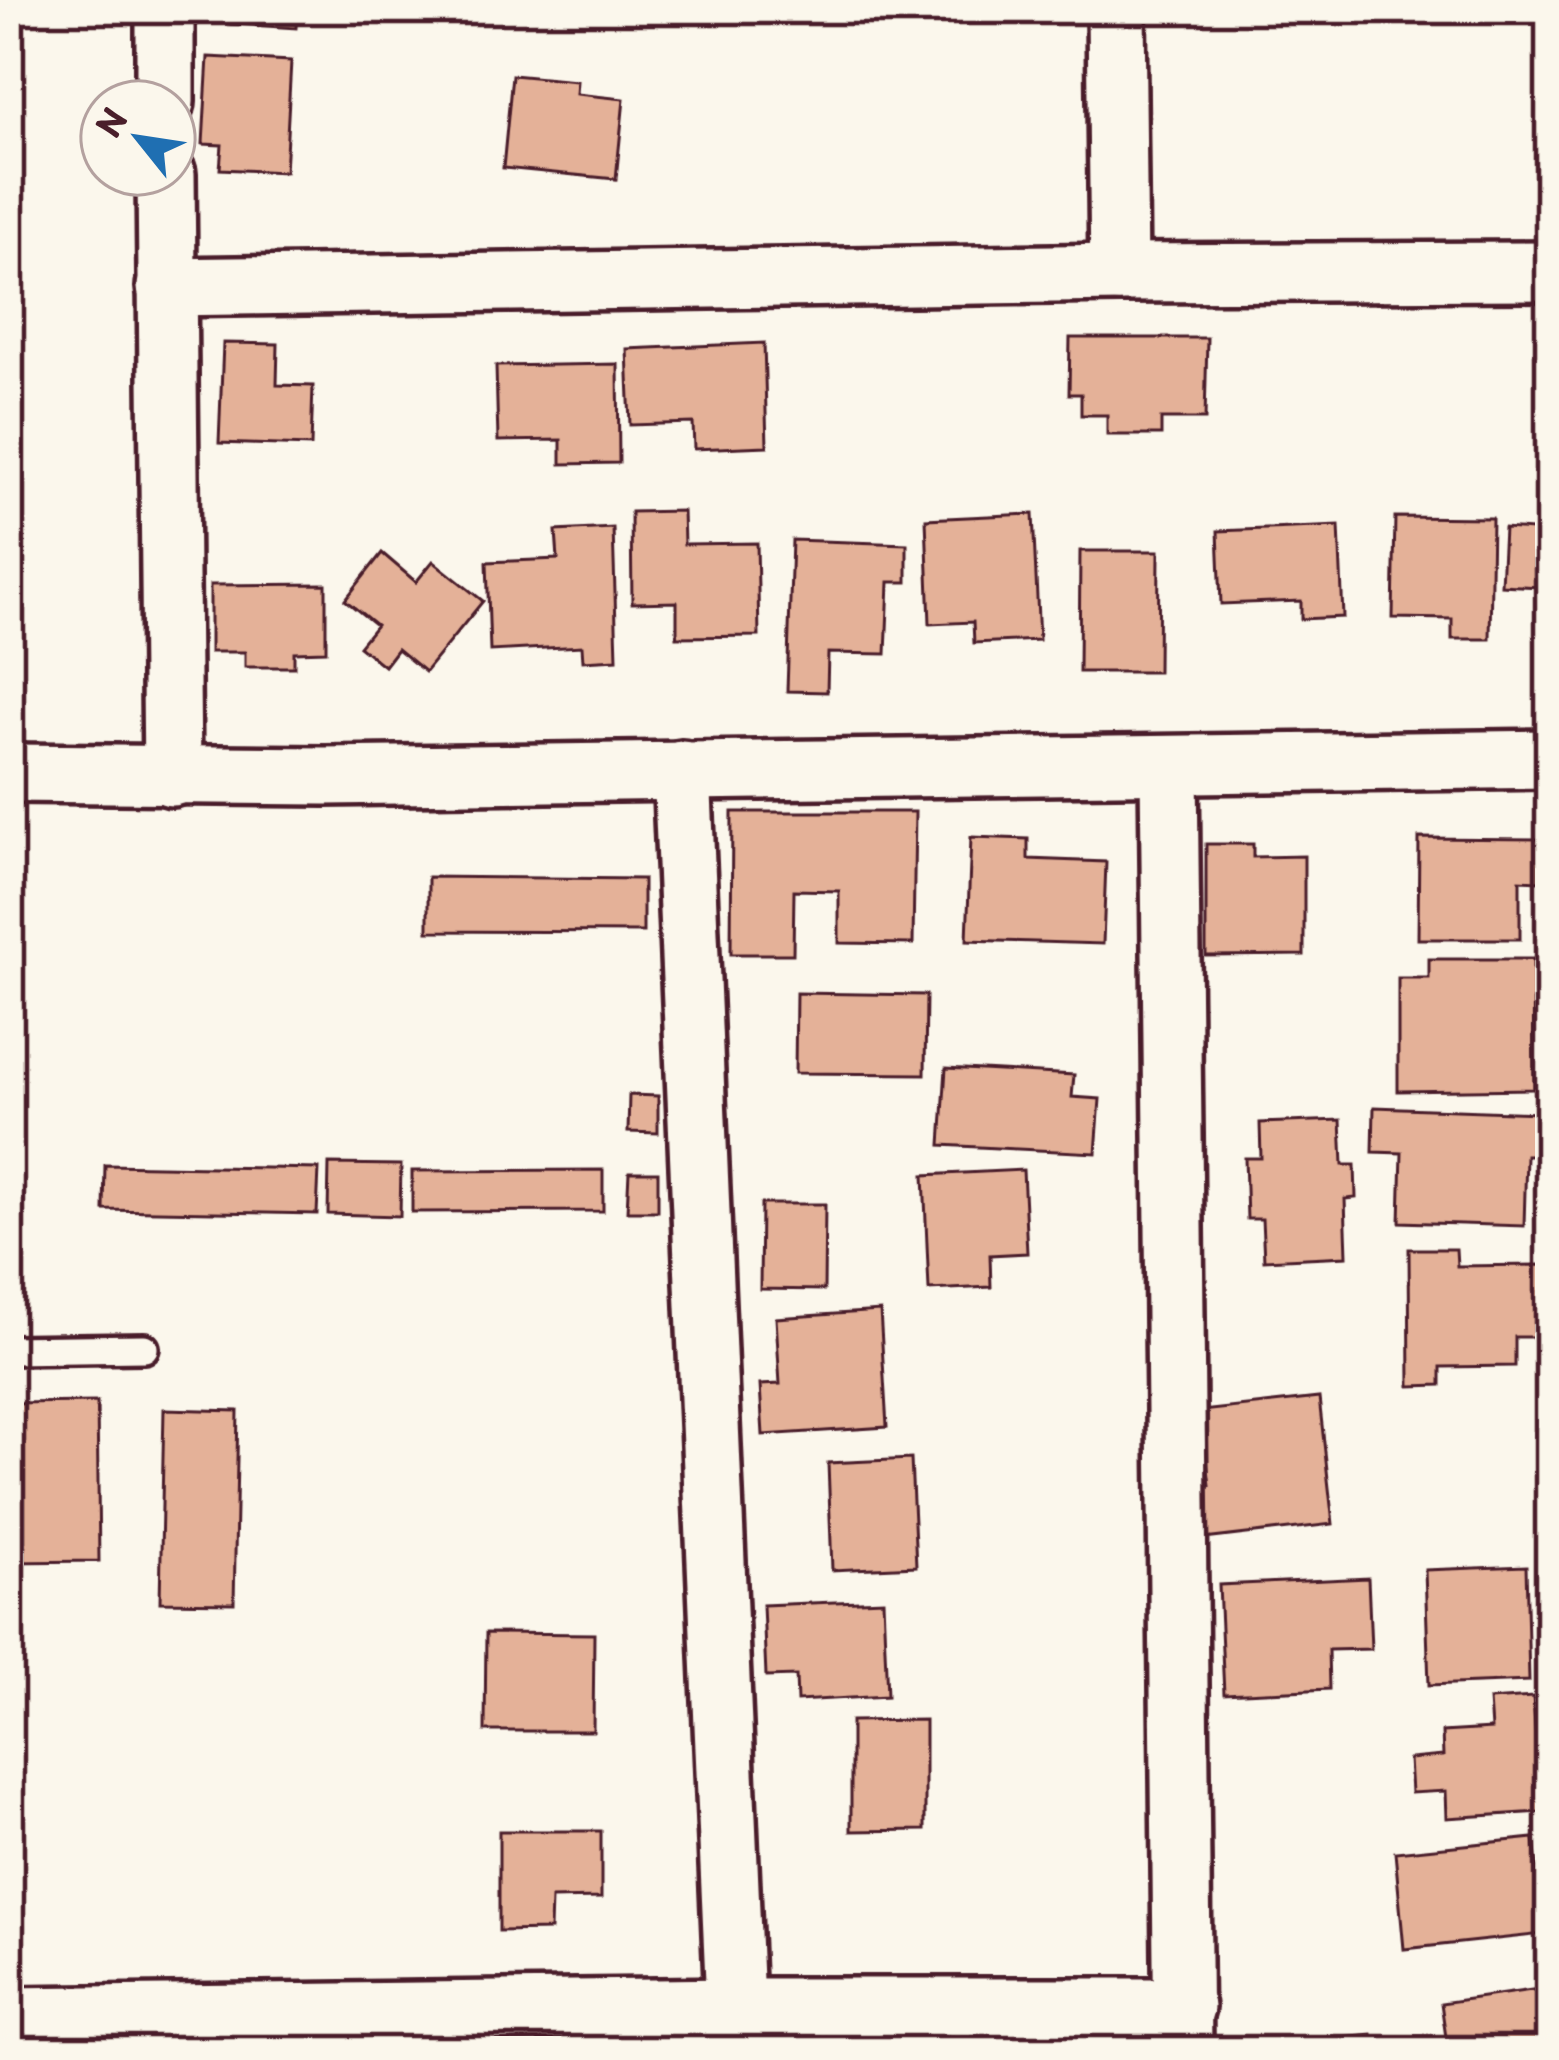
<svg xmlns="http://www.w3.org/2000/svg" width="1559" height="2060" viewBox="0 0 1559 2060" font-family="'Playpen Sans',sans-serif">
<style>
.building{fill:#e4b198;stroke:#4a1f2b;stroke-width:3}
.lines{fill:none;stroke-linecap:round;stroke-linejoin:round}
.service-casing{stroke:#4a1f2b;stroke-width:36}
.minor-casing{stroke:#4a1f2b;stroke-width:66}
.service{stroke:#fbf7ec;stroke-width:27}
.minor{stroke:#fbf7ec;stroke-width:57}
</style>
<rect width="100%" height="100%" fill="#fbf7ec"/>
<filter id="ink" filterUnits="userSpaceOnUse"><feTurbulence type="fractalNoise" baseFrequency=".00833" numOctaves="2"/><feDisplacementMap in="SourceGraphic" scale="24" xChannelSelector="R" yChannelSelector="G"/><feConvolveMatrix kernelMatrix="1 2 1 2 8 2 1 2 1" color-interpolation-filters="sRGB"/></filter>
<g filter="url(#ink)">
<g class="building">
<polygon points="232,9 297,9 296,28 231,24"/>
<polygon points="208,57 291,61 285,172 220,169 222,145 203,144"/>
<polygon points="512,75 577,81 576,94 624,99 616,179 503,168"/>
<polygon points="1070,338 1207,338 1205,419 1161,419 1161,435 1107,435 1107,415 1081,415 1081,394 1069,394"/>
<polygon points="223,343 278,344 277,385 313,386 311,446 219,443"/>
<polygon points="764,343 767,446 694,449 693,423 630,425 627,349"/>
<polygon points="1542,358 1550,358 1550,425 1540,425"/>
<polygon points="618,364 619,463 561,464 561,440 498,441 496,366"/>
<polygon points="1547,509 1550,509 1550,602 1540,602 1541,587 1501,585 1504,528 1546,531"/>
<polygon points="683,511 684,544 757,543 759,636 677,637 677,602 632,603 631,512"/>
<polygon points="1033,514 1039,640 974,643 973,622 930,624 926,519"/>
<polygon points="1395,517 1492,518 1490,639 1452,639 1452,619 1393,618"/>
<polygon points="1339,526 1343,617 1301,619 1301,601 1221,604 1218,531"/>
<polygon points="613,528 617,659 583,661 582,646 490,651 487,562 558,559 556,531"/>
<polygon points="792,540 907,544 907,582 889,582 886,654 828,653 827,692 787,691"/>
<polygon points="1080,551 1159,551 1158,672 1079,672"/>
<polygon points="382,553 416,582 433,561 483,601 425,672 397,649 384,666 359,646 376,625 345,600"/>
<polygon points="326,584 326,651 294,652 294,667 245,667 245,652 210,652 210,585"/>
<polygon points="732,812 915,812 913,944 839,943 839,891 794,890 793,954 731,954"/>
<polygon points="971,837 1028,839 1028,859 1106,862 1103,944 967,940"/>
<polygon points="1419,838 1539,839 1539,881 1520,880 1520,939 1418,939"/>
<polygon points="1206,844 1253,844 1253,857 1304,856 1304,955 1206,956"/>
<polygon points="428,877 643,879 643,932 428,931"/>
<polygon points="1429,959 1533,959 1534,1089 1398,1091 1398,978 1429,978"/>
<polygon points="796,993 926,995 925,1074 795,1073"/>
<polygon points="946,1068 1074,1075 1072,1097 1100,1099 1096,1153 941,1145"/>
<polygon points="629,1095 658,1096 658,1133 628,1132"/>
<polygon points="1374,1107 1542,1113 1541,1155 1526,1155 1524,1226 1400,1222 1402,1153 1373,1152"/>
<polygon points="1341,1120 1343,1165 1355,1165 1356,1198 1345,1199 1347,1256 1264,1260 1262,1219 1247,1219 1245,1158 1261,1158 1260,1123"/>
<polygon points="329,1164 401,1165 400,1216 328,1214"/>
<polygon points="105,1165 319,1169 317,1214 104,1210"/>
<polygon points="603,1170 603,1211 412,1212 412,1171"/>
<polygon points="1023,1170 1027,1253 990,1255 991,1287 929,1290 924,1175"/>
<polygon points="629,1172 658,1172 658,1211 627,1211"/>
<polygon points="761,1204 825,1204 824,1290 760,1289"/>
<polygon points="1409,1249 1456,1249 1457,1266 1543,1265 1544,1337 1515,1337 1515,1366 1441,1367 1441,1385 1410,1386"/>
<polygon points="880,1311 887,1427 763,1435 760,1385 780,1384 776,1318"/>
<polygon points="1319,1398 1333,1524 1204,1539 1199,1487 1210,1485 1201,1411"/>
<polygon points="97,1402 99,1561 9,1562 9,1403"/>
<polygon points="164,1409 238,1411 234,1603 160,1602"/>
<polygon points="911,1459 916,1566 832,1570 828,1463"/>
<polygon points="1526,1566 1529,1681 1429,1685 1425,1570"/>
<polygon points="1368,1578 1371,1649 1328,1650 1329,1689 1224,1694 1219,1585"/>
<polygon points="883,1600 887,1696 797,1701 796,1676 766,1677 763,1605"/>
<polygon points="486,1633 594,1634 593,1731 485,1731"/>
<polygon points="1533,1697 1541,1812 1447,1818 1446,1791 1411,1793 1409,1759 1443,1756 1442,1732 1491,1729 1489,1700"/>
<polygon points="925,1720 925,1830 851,1831 851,1721"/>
<polygon points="499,1831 601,1831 601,1898 551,1899 550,1930 499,1931"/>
<polygon points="1534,1838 1544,1934 1404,1949 1395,1852"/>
<polygon points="1546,1988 1550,2051 1448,2051 1441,2003"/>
<polygon points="1372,2034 1374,2051 1293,2051 1292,2041"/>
<polygon points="906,2044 906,2051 811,2051"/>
<polygon points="986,2044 1098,2050 986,2051"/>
</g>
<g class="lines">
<g class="service-casing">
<polyline id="service" points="9,1350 144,1348"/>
</g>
<g class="minor-casing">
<g id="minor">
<polyline points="165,9 165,102"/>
<polyline points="1116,9 1119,273"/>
<polyline points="166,174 172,777"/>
<polyline points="166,287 1119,273 1550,271"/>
<polyline points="1169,767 1183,2051"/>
<polyline points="682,770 737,2051"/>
<polyline points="9,773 325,776 1550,759"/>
<polyline points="9,2016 737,2007 1185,2007"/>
</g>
</g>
<use href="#service" class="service"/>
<use href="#minor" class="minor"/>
</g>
</g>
<rect width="1559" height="2060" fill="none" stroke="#fbf7ec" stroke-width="48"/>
<rect x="24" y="24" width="1511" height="2012" fill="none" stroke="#4a1f2b" stroke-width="4.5" filter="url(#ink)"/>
<g transform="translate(138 138) rotate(300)"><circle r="57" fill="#fbf7ec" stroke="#b4a19f" stroke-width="3"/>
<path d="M0-9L21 45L0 30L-21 45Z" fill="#1f6fb2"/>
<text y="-18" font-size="33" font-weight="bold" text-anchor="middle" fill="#4a1f2b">N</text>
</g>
</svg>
